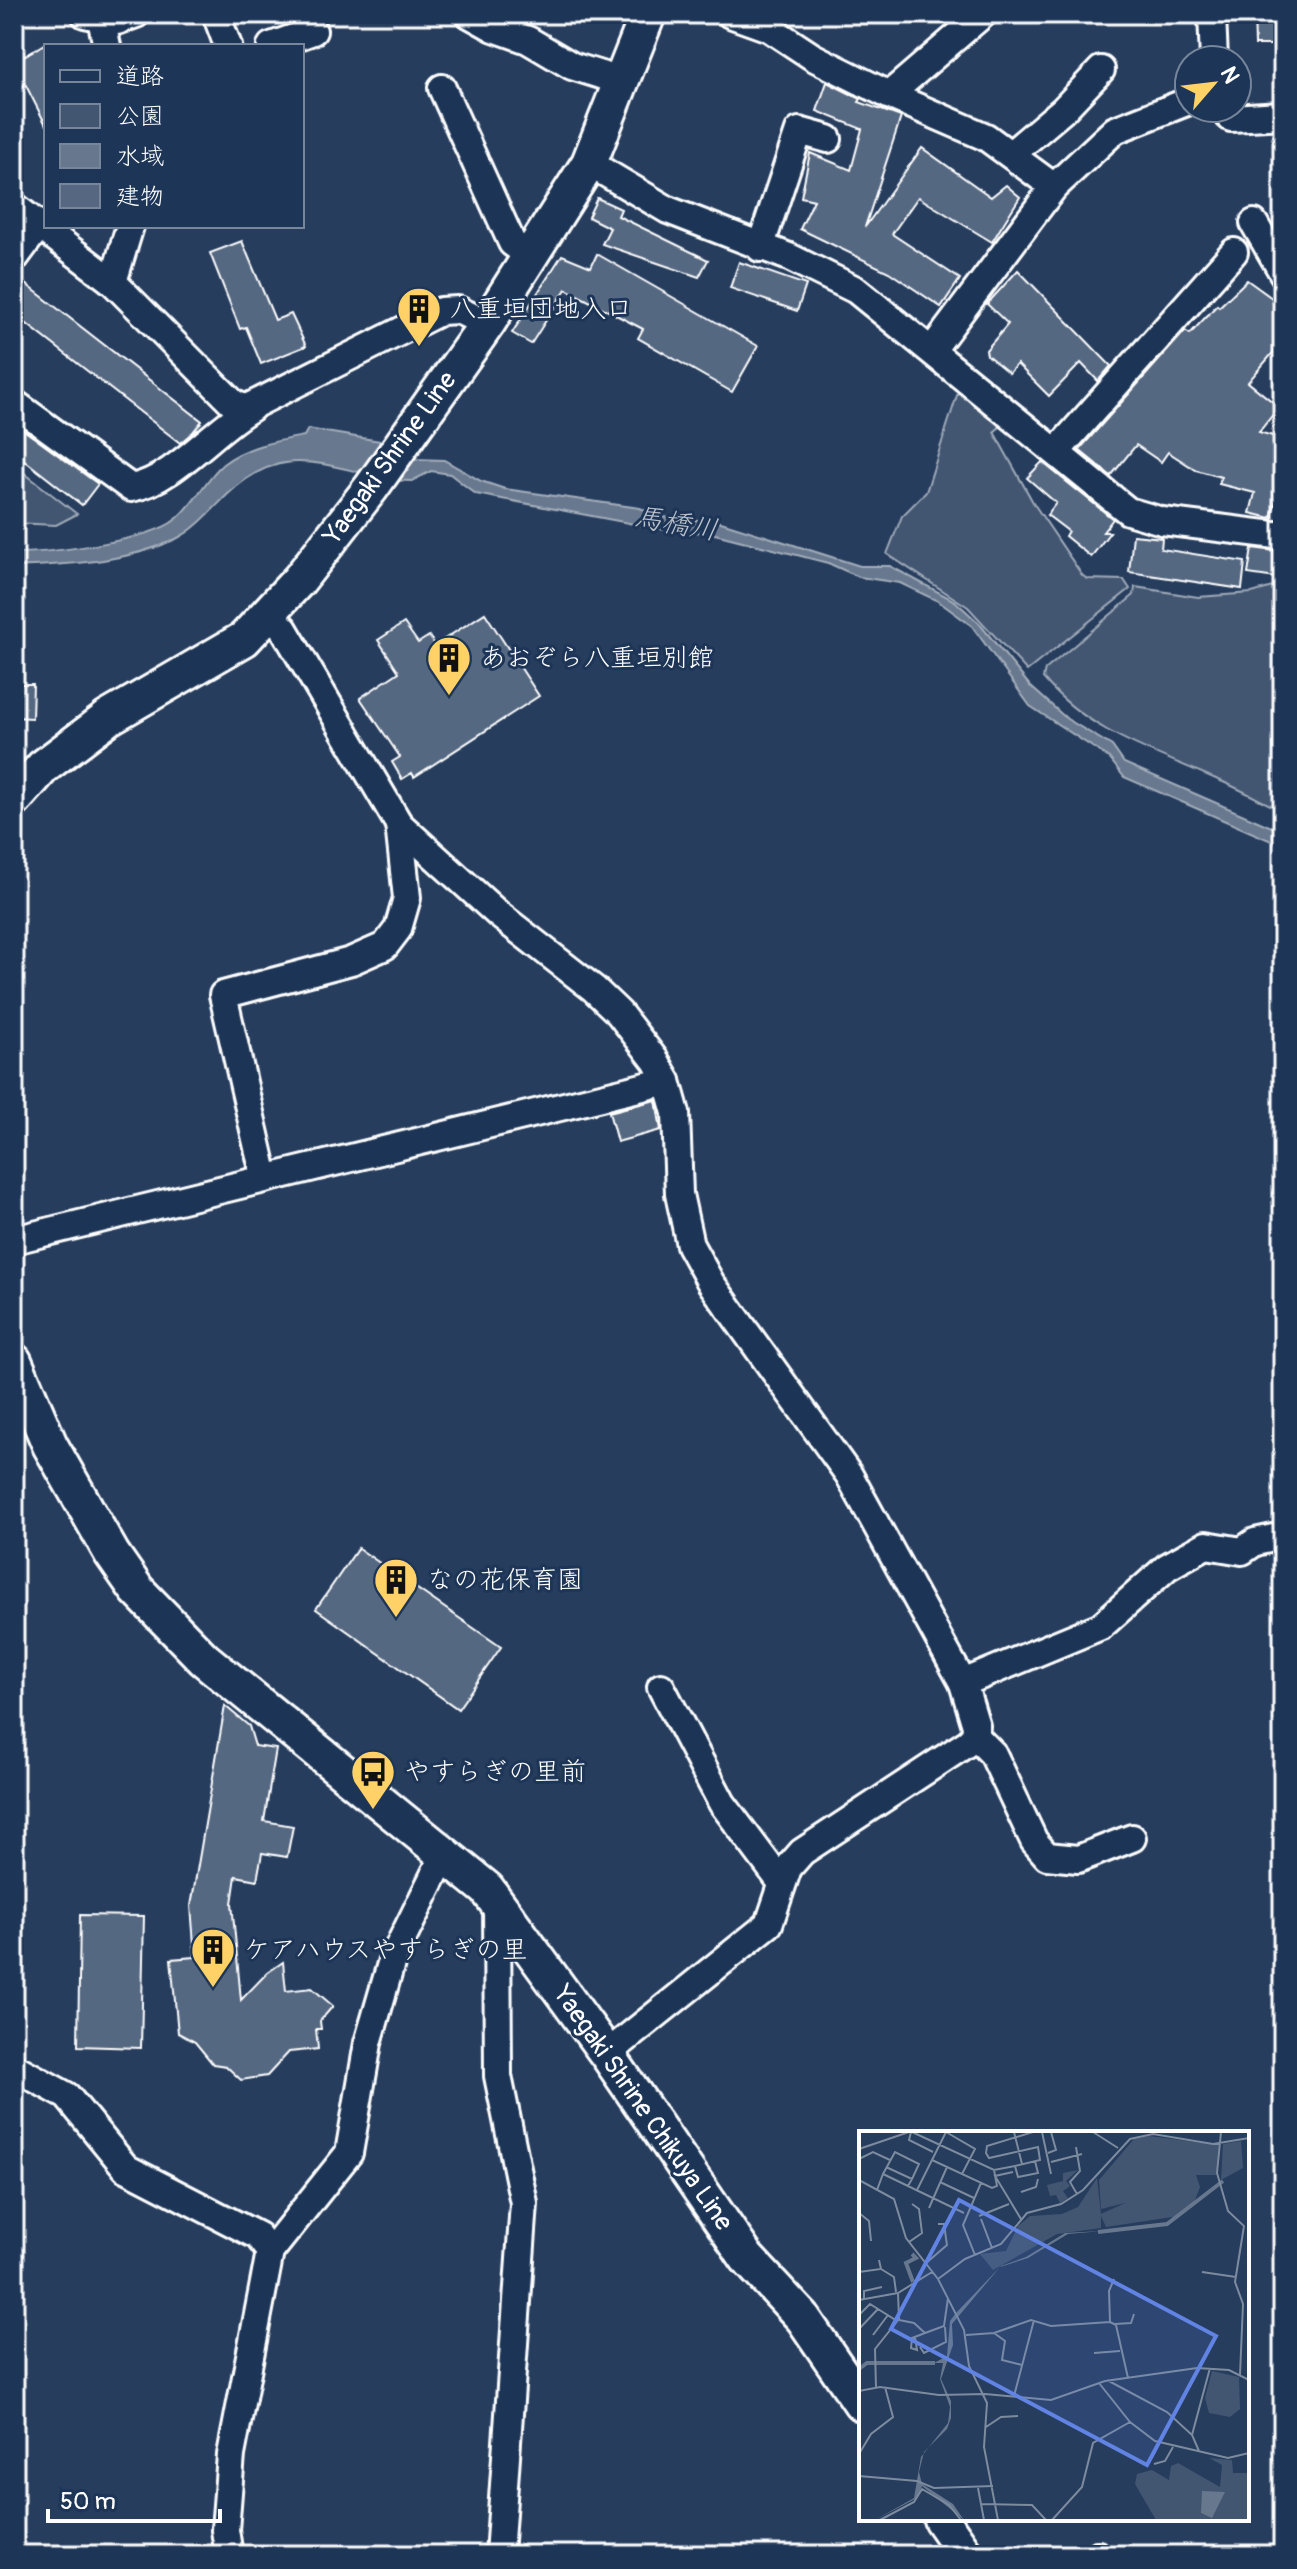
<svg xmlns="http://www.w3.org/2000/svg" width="1297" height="2569" viewBox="0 0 1297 2569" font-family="Pangolin,'Klee One',sans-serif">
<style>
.green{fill:#425672;stroke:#a0aab8;stroke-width:2}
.water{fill:#67788e;stroke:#a4aebb;stroke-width:2}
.building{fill:#556781;stroke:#fff;stroke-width:2}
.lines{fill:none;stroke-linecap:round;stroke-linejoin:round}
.minor-casing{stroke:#fff;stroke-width:32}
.major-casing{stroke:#fff;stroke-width:40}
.minor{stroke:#1d3557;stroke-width:26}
.major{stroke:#1d3557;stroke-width:34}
.labels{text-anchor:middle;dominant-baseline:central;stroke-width:6;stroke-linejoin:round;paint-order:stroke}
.poi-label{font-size:26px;fill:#fff;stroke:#1d3557;text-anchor:start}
.street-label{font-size:26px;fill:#fff;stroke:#1d3557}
.water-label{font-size:28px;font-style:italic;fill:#bbc2cc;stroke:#1d3557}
.inset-river{fill:none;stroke:#67788e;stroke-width:4}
.inset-road{fill:none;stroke:#7d8b9e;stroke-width:2}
.view{fill:#6183e4;fill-opacity:0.15;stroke:#6183e4;stroke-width:4}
.inset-edge{fill:none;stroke:#fff;stroke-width:4}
</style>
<rect width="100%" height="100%" fill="#263d5e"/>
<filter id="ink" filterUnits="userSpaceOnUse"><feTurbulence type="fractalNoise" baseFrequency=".0125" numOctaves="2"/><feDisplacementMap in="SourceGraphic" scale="16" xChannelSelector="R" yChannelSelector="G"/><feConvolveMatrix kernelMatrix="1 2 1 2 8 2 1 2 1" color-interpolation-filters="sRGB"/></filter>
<g filter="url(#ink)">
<g class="green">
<polygon points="959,389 1007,421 994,432 1034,504 1082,575 1087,579 1124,580 1130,589 1027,671 968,607 887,554 902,516 926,492"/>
<polygon points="14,465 77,514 56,525 14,523"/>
<path d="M1283 584V811C1261 801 1239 788 1216 779 1153 751 1089 733 1043 678L1045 670 1134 595 1135 587 1198 597 1252 593Z"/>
</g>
<g class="water">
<path d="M308 429 398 444 375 476C315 462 277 446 227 495 212 510 195 530 176 539 125 563 70 564 14 567V553C49 553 149 541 175 520 195 505 205 479 223 464 246 446 276 441 304 436Z"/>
<polygon points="404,448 414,459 444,460 481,481 505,489 640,508 661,517 721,522 860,566 890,566 955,601 979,623 1030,686 1067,719 1112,746 1124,763 1283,832 1283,846 1124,777 1109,758 1030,706 972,626 938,601 900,583 859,577 828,563 711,533 671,531 476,494 450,474 431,471 412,481 382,480"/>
</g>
<g class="building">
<polygon points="1254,14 1283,14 1283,45 1255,45"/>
<polygon points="46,43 46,125 14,62"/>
<polygon points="827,82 861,99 859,102 901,117 865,227 922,148 991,197 1006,185 1020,197 992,242 918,197 892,234 960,279 941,307 889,272 800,229 814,200 801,197 810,153 851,170 862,129 817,111"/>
<polygon points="597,198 621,209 618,216 708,260 699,277 602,244 610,228 588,217"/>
<polygon points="242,241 275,320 291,314 306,346 261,364 246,327 240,329 210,253"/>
<polygon points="597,254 758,346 732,392 638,338 643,329 566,289 531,344 512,333 562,255 591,267"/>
<polygon points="739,262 806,285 797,311 730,288"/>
<polygon points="1018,270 1111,366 1098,381 1081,363 1049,396 1017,364 1009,373 987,355 986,350 1008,324 987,304"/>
<polygon points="1247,280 1283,306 1283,341 1248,382 1279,407 1259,432 1283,439 1283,475 1271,518 1250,513 1255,493 1219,484 1221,477 1196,470 1168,452 1161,462 1136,445 1111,476 1079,450 1185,331 1190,334 1217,305 1219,307"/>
<polygon points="26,284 202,421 193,432 180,443 14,314 14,300"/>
<polygon points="14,423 98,484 82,505 14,452"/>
<polygon points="1042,462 1113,519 1103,532 1110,532 1091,557 1065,536 1068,531 1047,515 1056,503 1027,478"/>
<polygon points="1133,535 1162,538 1161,549 1245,562 1242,589 1129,572"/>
<polygon points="1252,548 1283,552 1283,579 1248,574"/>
<polygon points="485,613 539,696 414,777 412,773 402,779 392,762 400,757 360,698 399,672 378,640 404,623 418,643 429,636 435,645"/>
<polygon points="14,684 33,684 32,718 14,717"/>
<polygon points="656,1100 661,1130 617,1142 609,1112"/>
<polygon points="358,1548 501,1647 458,1709 316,1609"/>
<polygon points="225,1706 249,1726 255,1746 276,1749 264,1821 293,1826 287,1857 262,1853 257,1880 236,1876 232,1903 241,2000 267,1973 283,1962 286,1991 312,1988 333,2006 320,2021 321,2029 316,2029 318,2049 289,2052 267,2076 241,2080 226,2066 213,2064 195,2042 178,2033 171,1959 195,1957 191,1906"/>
<polygon points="80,1915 144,1916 141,2048 78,2046"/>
</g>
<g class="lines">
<g class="minor-casing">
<g id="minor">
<polyline points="85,14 117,21 136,14"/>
<polyline points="100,14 107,46"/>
<polyline points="216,14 228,46"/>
<polyline points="469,14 494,28 528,40 572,66 620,81"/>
<polyline points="730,14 769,28 813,57 889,95 983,14"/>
<polyline points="1212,14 1214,60"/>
<polyline points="271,46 313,31"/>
<polyline points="442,88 512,243 530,256"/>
<polyline points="889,95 986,137 1054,187"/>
<polyline points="1220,108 1231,118 1283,115"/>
<polyline points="1011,154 1063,110 1101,70"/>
<polyline points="589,163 668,210 789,257 856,290 1128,511 1162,521 1283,536"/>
<polyline points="14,206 113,282"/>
<polyline points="1254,223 1283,273"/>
<polyline points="130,226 113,282 233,403 245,409 441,311 458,310 487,324"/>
<polyline points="760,248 799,131 828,139"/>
<polyline points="14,259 40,224"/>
<polyline points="932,350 1054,187 1115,130 1189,101"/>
<path d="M14 403 131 488C173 481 213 430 251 408"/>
<polyline points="1056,452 1234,252"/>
<polyline points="270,614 284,629 399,824 498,914 594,989 619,1013 656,1061 667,1081 676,1113 679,1194 690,1245 711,1283 849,1475 963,1683 976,1726 975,1736 969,1742 802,1852 788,1868 769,1924 607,2054"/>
<polyline points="265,1178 223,995 351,961 385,946 398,929 407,898 399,824"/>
<polyline points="14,1240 667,1081"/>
<polyline points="963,1683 1101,1626 1167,1567 1206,1545 1242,1551 1255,1542 1283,1536"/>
<polyline points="661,1687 722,1803 781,1882"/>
<polyline points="975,1736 993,1754 1034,1841 1047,1856 1078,1859 1132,1838"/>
<polyline points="497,1901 498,2076 524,2203 499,2555"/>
<polyline points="14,2067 67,2096 126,2168 258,2236 270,2252"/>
<polyline points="229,2555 225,2530 231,2455 270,2252 349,2153 368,2043 392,1960 444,1855"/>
<polyline points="1097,2555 1098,2555"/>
</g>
</g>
<g class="major-casing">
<g id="major">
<polyline points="14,800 43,767 108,718 244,639 299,580 371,488 487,324 589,163 648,14"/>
<polyline points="14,1361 50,1445 112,1554 137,1590 204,1659 487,1889 607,2054 747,2258 803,2318 861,2403"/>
<polyline points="941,2519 966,2555"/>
</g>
</g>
<use href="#minor" class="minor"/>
<use href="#major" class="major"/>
</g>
</g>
<defs>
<g id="building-pin" transform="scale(2.3)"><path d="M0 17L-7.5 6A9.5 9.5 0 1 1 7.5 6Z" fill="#ffd166" stroke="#1d3557"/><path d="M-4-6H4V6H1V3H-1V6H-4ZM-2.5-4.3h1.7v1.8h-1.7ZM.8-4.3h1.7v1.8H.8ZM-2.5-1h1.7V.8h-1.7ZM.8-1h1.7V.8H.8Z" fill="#111"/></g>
<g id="bus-pin" transform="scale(2.3)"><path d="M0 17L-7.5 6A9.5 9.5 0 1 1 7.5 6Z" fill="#ffd166" stroke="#1d3557"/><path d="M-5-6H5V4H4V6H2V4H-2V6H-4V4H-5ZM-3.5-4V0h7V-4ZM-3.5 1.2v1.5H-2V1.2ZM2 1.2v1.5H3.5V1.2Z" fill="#111"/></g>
</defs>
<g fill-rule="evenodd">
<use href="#building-pin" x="419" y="309"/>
<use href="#building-pin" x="449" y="658"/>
<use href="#building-pin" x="396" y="1580"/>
<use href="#bus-pin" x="373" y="1772"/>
<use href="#building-pin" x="213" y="1950"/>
</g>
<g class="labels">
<g class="poi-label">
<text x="450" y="309">八重垣団地入口</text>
<text x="480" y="658">あおぞら八重垣別館</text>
<text x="427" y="1580">なの花保育園</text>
<text x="404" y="1772">やすらぎの里前</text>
<text x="244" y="1950">ケアハウスやすらぎの里</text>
</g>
<g class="street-label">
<text transform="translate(390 458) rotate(-54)">Yaegaki Shrine Line</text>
<text transform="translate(643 2108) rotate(55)">Yaegaki Shrine Chikuya Line</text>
</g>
<g class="water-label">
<text transform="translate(676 524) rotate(10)">馬橋川</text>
</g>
</g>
<g transform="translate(859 2131)">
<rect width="390" height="390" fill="#263d5e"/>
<path d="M290 5 360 14 358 44H337L341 56 336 69 320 85 247 96 242 85V97L198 103 134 139 121 123 147 120 159 95 171 85 203 83 219 76 238 47 242 83 266 72 242 78 240 49 275 8ZM382 10 384 37 362 49 364 13ZM219 39 207 50 211 55 204 60 209 67 201 72 197 64 191 65 188 54 204 50V42ZM353 240 380 246 381 278 371 286 350 282 346 267ZM350 327 373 329 374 342H390V389H297L276 353 278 343 293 339 310 349 312 335 319 332 361 356 363 334Z" fill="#425672"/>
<path d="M243 100 209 103 169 127 141 136 93 193 94 214 82 248 92 270V287L88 298 65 321 60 341 63 353 94 373 105 389 63 355 58 367 16 389 55 367 62 326 89 292 91 276 81 248 84 232H75L88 225 91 190 97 182 142 135 167 126 206 102ZM343 360 366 361 353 387 342 382Z" fill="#67788e"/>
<path class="inset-river" d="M239 101 308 93 364 50M53 123 57 127 47 132 54 151M0 238 8 232H76"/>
<path class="inset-road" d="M52 1 50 9 74 21M53 1 135 39 156 35M87 1 116 18 103 43M155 1 163 33M174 1 128 15 127 22 130 27 179 16 181 29 156 35 159 46 179 42 176 30M183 1 192 43M234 1 259 17M362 1 358 42 369 80 385 95 376 151 384 173 381 244M217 16 221 40 211 51 218 63M0 18 50 1M189 22 197 19 192 1M0 28 14 21 31 29M73 29 133 57 138 55 135 39M192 31 223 23M27 36 53 48 49 55M154 41 136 45 162 88M24 43 36 21 60 33 53 48M0 49 35 68 47 107 79 148 105 199 110 235 128 272 125 316 139 389M81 51 115 67M18 59 24 43 105 82M58 59 87 1M162 61 177 56 179 48M70 77 88 36M0 82 10 90 12 110M120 85 150 73M122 88 133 117M50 111 63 102 60 78 53 73M116 124 104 94 122 52M66 133 88 114 85 93H79M22 138 35 146 37 161M0 141 22 138 20 129M343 141 377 146M79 148 106 128 142 113 168 82 202 73 224 59 271 8 294 3 354 13 390 7M255 148 250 160 251 191 257 194 269 247M5 168V160L23 156M0 169 39 162 73 141M0 184 11 173 35 188 55 192 66 202 85 195 89 167M256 193 272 192 275 183M0 198 19 178M135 202 146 210 143 229 163 234M14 204 29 184M107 204 135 202 172 189 192 195 251 191M56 206 58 219 52 217 53 208V207L66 202M61 216 65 222 87 211 86 196M235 222 261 220M248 249 308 281 333 304M240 252 271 291 296 310 369 327 390 322M17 256 16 218 40 188 39 162M0 260 21 256 80 264 126 263M126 263 192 269 246 250 338 237 370 239 390 249M155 265 175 189M127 296 142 286 159 285M340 320 333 304 351 237M0 323 12 303 34 286 26 256M295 333 306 330 314 316M0 345 58 350 75 357 134 355M119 357 125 389M122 373 173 374 187 389M21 389 55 371 63 358 90 374 102 389M193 389 223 356 234 312 271 291"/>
<path class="view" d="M100 69 357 205 288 334 32 198Z"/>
<rect width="390" height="390" class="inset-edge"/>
</g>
<rect width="1297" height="2569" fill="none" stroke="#1d3557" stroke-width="48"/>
<rect x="24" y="24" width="1249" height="2521" fill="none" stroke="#fff" stroke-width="3" filter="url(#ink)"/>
<rect x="44" y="44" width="260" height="184" fill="#1d3557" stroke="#77869a" stroke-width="2"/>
<rect x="60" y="70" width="40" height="12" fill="#1d3557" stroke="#77869a" stroke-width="2"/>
<text x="116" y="84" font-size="24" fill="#ffffff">道路</text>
<rect x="60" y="104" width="40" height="24" fill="#425672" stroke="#77869a" stroke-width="2"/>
<text x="116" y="124" font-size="24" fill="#ffffff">公園</text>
<rect x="60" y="144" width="40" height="24" fill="#67788e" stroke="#77869a" stroke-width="2"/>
<text x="116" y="164" font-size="24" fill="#ffffff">水域</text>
<rect x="60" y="184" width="40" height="24" fill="#556781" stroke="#77869a" stroke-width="2"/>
<text x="116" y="204" font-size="24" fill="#ffffff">建物</text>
<g transform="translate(1213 84) rotate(62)"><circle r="38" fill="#1d3557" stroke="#77869a" stroke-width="2"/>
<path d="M0-6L14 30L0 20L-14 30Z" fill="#ffd166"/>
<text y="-12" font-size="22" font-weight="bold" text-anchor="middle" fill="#ffffff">N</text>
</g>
<path d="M48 2509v12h172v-12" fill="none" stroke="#ffffff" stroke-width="4"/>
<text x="60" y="2509" font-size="24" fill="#ffffff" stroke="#1d3557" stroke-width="6" paint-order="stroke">50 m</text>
</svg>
